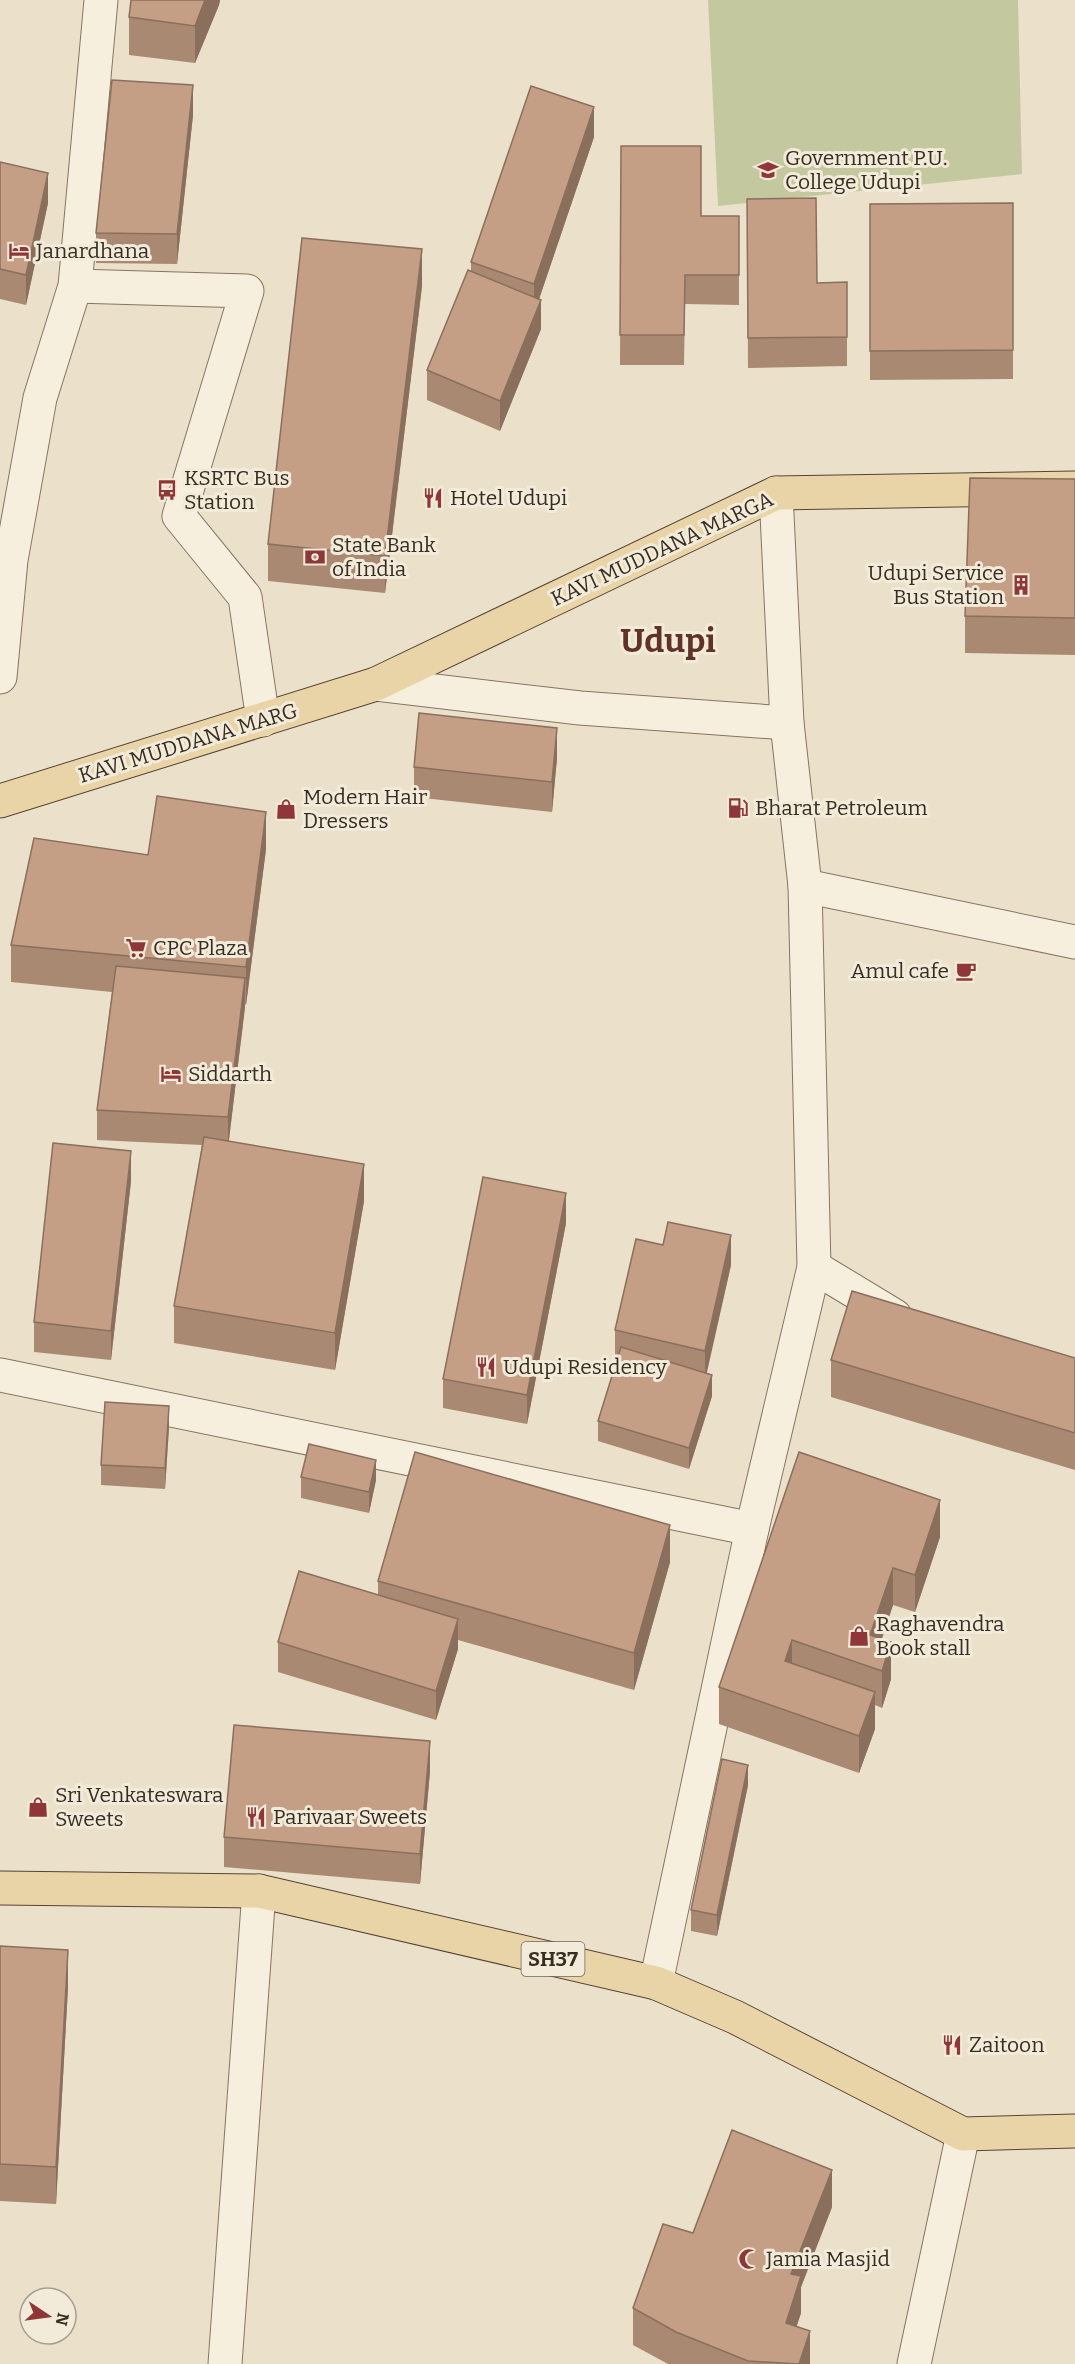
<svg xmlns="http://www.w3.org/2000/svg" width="1075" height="2364" viewBox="0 0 1075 2364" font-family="Bitter,serif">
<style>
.green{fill:#c4c89f}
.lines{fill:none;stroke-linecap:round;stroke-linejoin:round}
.minor-casing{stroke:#867461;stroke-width:35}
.major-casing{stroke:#554334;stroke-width:35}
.minor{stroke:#f6efde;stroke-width:33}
.major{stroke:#e9d4a8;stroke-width:33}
.wall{fill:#a98972}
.shaded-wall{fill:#8a6f5d}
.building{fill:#c59f85;stroke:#8a6f5d;stroke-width:1.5}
.labels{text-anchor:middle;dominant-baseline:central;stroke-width:6;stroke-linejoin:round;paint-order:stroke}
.shield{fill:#f3ebda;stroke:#706659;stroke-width:1.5}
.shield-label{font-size:20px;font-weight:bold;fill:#382d22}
.poi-label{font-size:21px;fill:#382d22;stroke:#f3ebda;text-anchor:start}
.street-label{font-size:21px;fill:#382d22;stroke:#f3ebda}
.town-label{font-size:33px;font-weight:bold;fill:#613226;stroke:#f3ebda}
</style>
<rect width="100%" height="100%" fill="#ebe1cb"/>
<polygon class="green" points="708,0 1018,0 1022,174 718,206"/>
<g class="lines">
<g class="minor-casing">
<g id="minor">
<polyline points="75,286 247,291 179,516 245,597 263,720"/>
<polyline points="0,677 11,560 40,398 75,286 101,0"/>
<polyline points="376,684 580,708 787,723"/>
<polyline points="805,886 1075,942"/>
<polyline points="814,1267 895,1316"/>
<polyline points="0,1375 752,1529"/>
<polyline points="656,1983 752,1529 814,1267 805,886 787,723 776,493"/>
<polyline points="225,2364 259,1891"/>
<polyline points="914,2364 963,2134"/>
</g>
</g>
<g class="major-casing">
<g id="major">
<polyline points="0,801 376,684 776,493 1075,488"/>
<polyline points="0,1888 259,1891 656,1983 735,2017 963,2134 1075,2131"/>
</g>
</g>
<use href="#minor" class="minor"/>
<use href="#major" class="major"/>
</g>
<g class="wall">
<polygon points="131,0 220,0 219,5 195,63 129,55 129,17"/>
<polygon points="193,115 177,264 96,263 96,233"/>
<polygon points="594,137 539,299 541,329 500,431 427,400 427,370 471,271 471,262"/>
<polygon points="621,146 701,216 739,216 739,305 685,304 684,365 620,365"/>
<polygon points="0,162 48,203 26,305 0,299"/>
<polygon points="747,199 817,283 847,282 847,366 748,368"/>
<polygon points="1013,203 1013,379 870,380 870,204"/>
<polygon points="422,286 385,593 268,581 268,544"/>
<polygon points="1075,479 1075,655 965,653 965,616"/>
<polygon points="557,758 552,812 414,797 414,767"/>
<polygon points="266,849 246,1005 245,1004 229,1141 364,1201 335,1370 174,1343 174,1306 202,1145 97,1140 97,1110 112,992 11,982 11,945 148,855"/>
<polygon points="131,1181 111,1360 34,1352 34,1322"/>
<polygon points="566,1223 527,1424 443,1408 443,1379"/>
<polygon points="731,1265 706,1373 712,1396 689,1469 598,1441 598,1421 617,1360 615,1360 615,1330"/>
<polygon points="1075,1358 1075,1470 831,1397 831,1360"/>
<polygon points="169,1427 165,1489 101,1485 101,1465"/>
<polygon points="799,1452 940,1537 915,1612 893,1605 882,1639 891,1679 882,1708 875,1705 875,1729 859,1773 719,1724 719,1687"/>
<polygon points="301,1477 376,1480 369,1513 301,1498"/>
<polygon points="670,1562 634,1690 458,1640 458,1649 436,1720 278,1672 278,1642 378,1595 378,1581"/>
<polygon points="430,1771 420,1884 224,1867 224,1837"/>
<polygon points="748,1785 717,1936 691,1931 691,1910"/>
<polygon points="0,1946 68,1987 56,2204 0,2201"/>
<polygon points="832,2207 801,2287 801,2313 796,2326 810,2364 668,2364 633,2345 633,2308"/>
</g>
<g class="shaded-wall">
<polygon points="205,0 220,0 219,5 195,63 195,26"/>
<polygon points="193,85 193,115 177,264 177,234"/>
<polygon points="594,107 594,137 534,314 534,284"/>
<polygon points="48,173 48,203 26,305 26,275"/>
<polygon points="422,249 422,286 385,593 385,556"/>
<polygon points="541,300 541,329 500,431 500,401"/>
<polygon points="557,728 557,758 552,812 552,782"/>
<polygon points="266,812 266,849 246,1005 246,967"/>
<polygon points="245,978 245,1008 228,1146 228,1117"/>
<polygon points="131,1151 131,1181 111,1360 111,1331"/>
<polygon points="364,1164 364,1201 335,1370 335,1333"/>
<polygon points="566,1193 566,1223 527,1424 527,1395"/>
<polygon points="731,1235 731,1265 705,1381 705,1351"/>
<polygon points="712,1375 712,1396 689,1469 689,1448"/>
<polygon points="169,1406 169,1427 165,1489 165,1468"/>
<polygon points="376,1460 376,1480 369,1513 369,1492"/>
<polygon points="940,1500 940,1537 915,1612 915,1575"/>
<polygon points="670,1525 670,1562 634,1690 634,1653"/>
<polygon points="893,1568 893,1605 872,1667 870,1635"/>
<polygon points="458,1619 458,1649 436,1720 436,1691"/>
<polygon points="792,1640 792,1677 785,1661"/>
<polygon points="891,1642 891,1679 882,1708 882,1671"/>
<polygon points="875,1692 875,1729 859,1773 859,1736"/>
<polygon points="430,1741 430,1771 420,1884 420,1854"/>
<polygon points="748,1765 748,1785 717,1936 717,1915"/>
<polygon points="68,1950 68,1987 56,2204 56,2167"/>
<polygon points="832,2170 832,2207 801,2287 801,2313 786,2360 786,2323 791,2274"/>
<polygon points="810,2331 810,2364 799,2364"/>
</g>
<g class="building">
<polygon points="131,0 205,0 195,26 129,17"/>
<polygon points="112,80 193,85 177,234 96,233"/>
<polygon points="531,86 594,107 534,284 471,262"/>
<polygon points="621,146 701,146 701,216 739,216 739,275 685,275 684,335 620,335"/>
<polygon points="0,162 48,173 26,275 0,269"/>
<polygon points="816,198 817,283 847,282 847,337 748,338 747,199"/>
<polygon points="1013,203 1013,350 870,351 870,204"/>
<polygon points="302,238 422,249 385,556 268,544"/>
<polygon points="468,270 541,300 500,401 427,370"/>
<polygon points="970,478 1075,479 1075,618 965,616"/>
<polygon points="419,713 557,728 552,782 414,767"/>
<polygon points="157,796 266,812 246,967 11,945 34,838 148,855"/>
<polygon points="116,966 245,978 228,1117 97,1110"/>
<polygon points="204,1137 364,1164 335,1333 174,1306"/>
<polygon points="53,1143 131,1151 111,1331 34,1322"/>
<polygon points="483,1177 566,1193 527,1395 443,1379"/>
<polygon points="668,1222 731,1235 705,1351 615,1330 636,1239 663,1245"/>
<polygon points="852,1291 1075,1358 1075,1433 831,1360"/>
<polygon points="621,1347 712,1375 689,1448 598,1421"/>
<polygon points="105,1402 169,1406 165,1468 101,1465"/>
<polygon points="309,1444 376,1460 369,1492 301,1477"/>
<polygon points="415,1452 670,1525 634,1653 378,1581"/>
<polygon points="799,1452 940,1500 915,1575 893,1568 870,1635 891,1642 882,1671 792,1640 785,1661 875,1692 859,1736 719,1687"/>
<polygon points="299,1571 458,1619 436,1691 278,1642"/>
<polygon points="234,1725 430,1741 420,1854 224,1837"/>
<polygon points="722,1759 748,1765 717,1915 691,1910"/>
<polygon points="0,1946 68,1950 56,2167 0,2164"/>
<polygon points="732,2130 832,2170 791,2274 801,2276 786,2323 810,2331 799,2364 748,2361 676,2332 633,2308 663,2224 693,2233"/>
</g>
<defs>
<g id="university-bare" transform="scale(1.62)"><path d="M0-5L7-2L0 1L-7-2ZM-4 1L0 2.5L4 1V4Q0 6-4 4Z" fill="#8f3738" stroke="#f3ebda" stroke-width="2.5" paint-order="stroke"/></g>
<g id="hotel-bare" transform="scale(1.62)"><path d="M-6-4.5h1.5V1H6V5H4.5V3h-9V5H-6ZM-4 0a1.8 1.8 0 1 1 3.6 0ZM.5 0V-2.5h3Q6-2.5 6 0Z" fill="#8f3738" stroke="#f3ebda" stroke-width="2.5" paint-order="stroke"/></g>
<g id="bus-bare" transform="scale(1.62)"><path d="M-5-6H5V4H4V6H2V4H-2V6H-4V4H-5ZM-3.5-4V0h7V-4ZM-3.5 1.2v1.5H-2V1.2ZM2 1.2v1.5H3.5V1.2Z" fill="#8f3738" stroke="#f3ebda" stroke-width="2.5" paint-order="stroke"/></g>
<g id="restaurant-bare" transform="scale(1.62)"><path d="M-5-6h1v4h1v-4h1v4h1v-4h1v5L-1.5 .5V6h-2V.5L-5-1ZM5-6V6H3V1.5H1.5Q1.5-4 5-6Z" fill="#8f3738" stroke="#f3ebda" stroke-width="2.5" paint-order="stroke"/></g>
<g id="bank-bare" transform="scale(1.62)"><path d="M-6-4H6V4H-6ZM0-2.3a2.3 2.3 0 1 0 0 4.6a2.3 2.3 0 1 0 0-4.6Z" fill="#8f3738" stroke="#f3ebda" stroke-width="2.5" paint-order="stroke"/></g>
<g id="building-bare" transform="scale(1.62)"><path d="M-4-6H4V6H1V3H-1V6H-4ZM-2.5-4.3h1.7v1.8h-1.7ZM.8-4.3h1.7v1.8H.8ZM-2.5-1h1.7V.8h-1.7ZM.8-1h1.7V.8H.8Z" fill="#8f3738" stroke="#f3ebda" stroke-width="2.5" paint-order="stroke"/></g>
<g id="fuel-bare" transform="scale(1.62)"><path d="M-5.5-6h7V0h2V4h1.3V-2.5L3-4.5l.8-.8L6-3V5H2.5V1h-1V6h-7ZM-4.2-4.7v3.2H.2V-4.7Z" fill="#8f3738" stroke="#f3ebda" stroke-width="2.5" paint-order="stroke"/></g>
<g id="shop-bare" transform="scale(1.62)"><path d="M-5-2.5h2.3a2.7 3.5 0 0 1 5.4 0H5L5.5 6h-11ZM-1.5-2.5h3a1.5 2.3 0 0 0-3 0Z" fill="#8f3738" stroke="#f3ebda" stroke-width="2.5" paint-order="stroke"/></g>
<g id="supermarket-bare" transform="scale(1.62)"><path d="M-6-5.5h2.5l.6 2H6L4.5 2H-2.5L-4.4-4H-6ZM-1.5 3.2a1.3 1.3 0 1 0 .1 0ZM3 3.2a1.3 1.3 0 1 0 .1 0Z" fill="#8f3738" stroke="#f3ebda" stroke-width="2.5" paint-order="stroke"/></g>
<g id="cafe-bare" transform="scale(1.62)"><path d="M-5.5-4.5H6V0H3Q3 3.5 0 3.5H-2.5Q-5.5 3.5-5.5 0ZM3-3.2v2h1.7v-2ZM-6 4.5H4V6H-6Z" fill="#8f3738" stroke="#f3ebda" stroke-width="2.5" paint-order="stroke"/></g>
<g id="mosque-bare" transform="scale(1.62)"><path d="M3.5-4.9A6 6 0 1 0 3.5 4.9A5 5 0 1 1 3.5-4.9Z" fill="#8f3738" stroke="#f3ebda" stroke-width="2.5" paint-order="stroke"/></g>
</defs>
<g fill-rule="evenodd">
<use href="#university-bare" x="768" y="170"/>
<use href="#hotel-bare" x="19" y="251"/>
<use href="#bus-bare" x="167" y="490"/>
<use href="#restaurant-bare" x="433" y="498"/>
<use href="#bank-bare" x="315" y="557"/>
<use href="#building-bare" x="1021" y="585"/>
<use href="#fuel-bare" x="738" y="808"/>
<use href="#shop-bare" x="286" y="809"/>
<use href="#supermarket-bare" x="136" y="948"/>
<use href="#cafe-bare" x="966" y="971"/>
<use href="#hotel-bare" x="171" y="1074"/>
<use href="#restaurant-bare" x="486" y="1367"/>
<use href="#shop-bare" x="859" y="1636"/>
<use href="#shop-bare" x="38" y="1807"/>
<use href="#restaurant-bare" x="256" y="1817"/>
<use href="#restaurant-bare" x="952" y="2045"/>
<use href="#mosque-bare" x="749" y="2259"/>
</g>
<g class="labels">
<rect class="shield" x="521.5" y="1942" width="63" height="34" rx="4.5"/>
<g class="shield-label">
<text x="553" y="1959">SH37</text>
</g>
<g class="poi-label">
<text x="785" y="158">Government P.U.<tspan x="785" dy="24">College Udupi</tspan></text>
<text x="36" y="251">Janardhana</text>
<text x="184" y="478">KSRTC Bus<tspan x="184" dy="24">Station</tspan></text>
<text x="450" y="498">Hotel Udupi</text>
<text x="332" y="545">State Bank<tspan x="332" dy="24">of India</tspan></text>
<text x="1004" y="573" text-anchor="end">Udupi Service<tspan x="1004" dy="24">Bus Station</tspan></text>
<text x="303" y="797">Modern Hair<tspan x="303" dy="24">Dressers</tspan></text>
<text x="755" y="808">Bharat Petroleum</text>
<text x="153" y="948">CPC Plaza</text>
<text x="949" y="971" text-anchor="end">Amul cafe</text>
<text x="188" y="1074">Siddarth</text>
<text x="503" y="1367">Udupi Residency</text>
<text x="876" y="1624">Raghavendra<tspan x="876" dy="24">Book stall</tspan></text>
<text x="55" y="1795">Sri Venkateswara<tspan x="55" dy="24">Sweets</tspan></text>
<text x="273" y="1817">Parivaar Sweets</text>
<text x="969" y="2045">Zaitoon</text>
<text x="766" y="2259">Jamia Masjid</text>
</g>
<g class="street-label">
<text transform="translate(662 549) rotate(-25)">KAVI MUDDANA MARGA</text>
<text transform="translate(188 743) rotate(-17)">KAVI MUDDANA MARG</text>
</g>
<g class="town-label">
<text x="668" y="641">Udupi</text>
</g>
</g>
<g transform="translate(48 2316) rotate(103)"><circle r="28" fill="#f3ebda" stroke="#a89f90" stroke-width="1.5"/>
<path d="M0-4.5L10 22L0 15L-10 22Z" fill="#8f3738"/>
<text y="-9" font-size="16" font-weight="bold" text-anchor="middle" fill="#382d22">N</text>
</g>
</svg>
